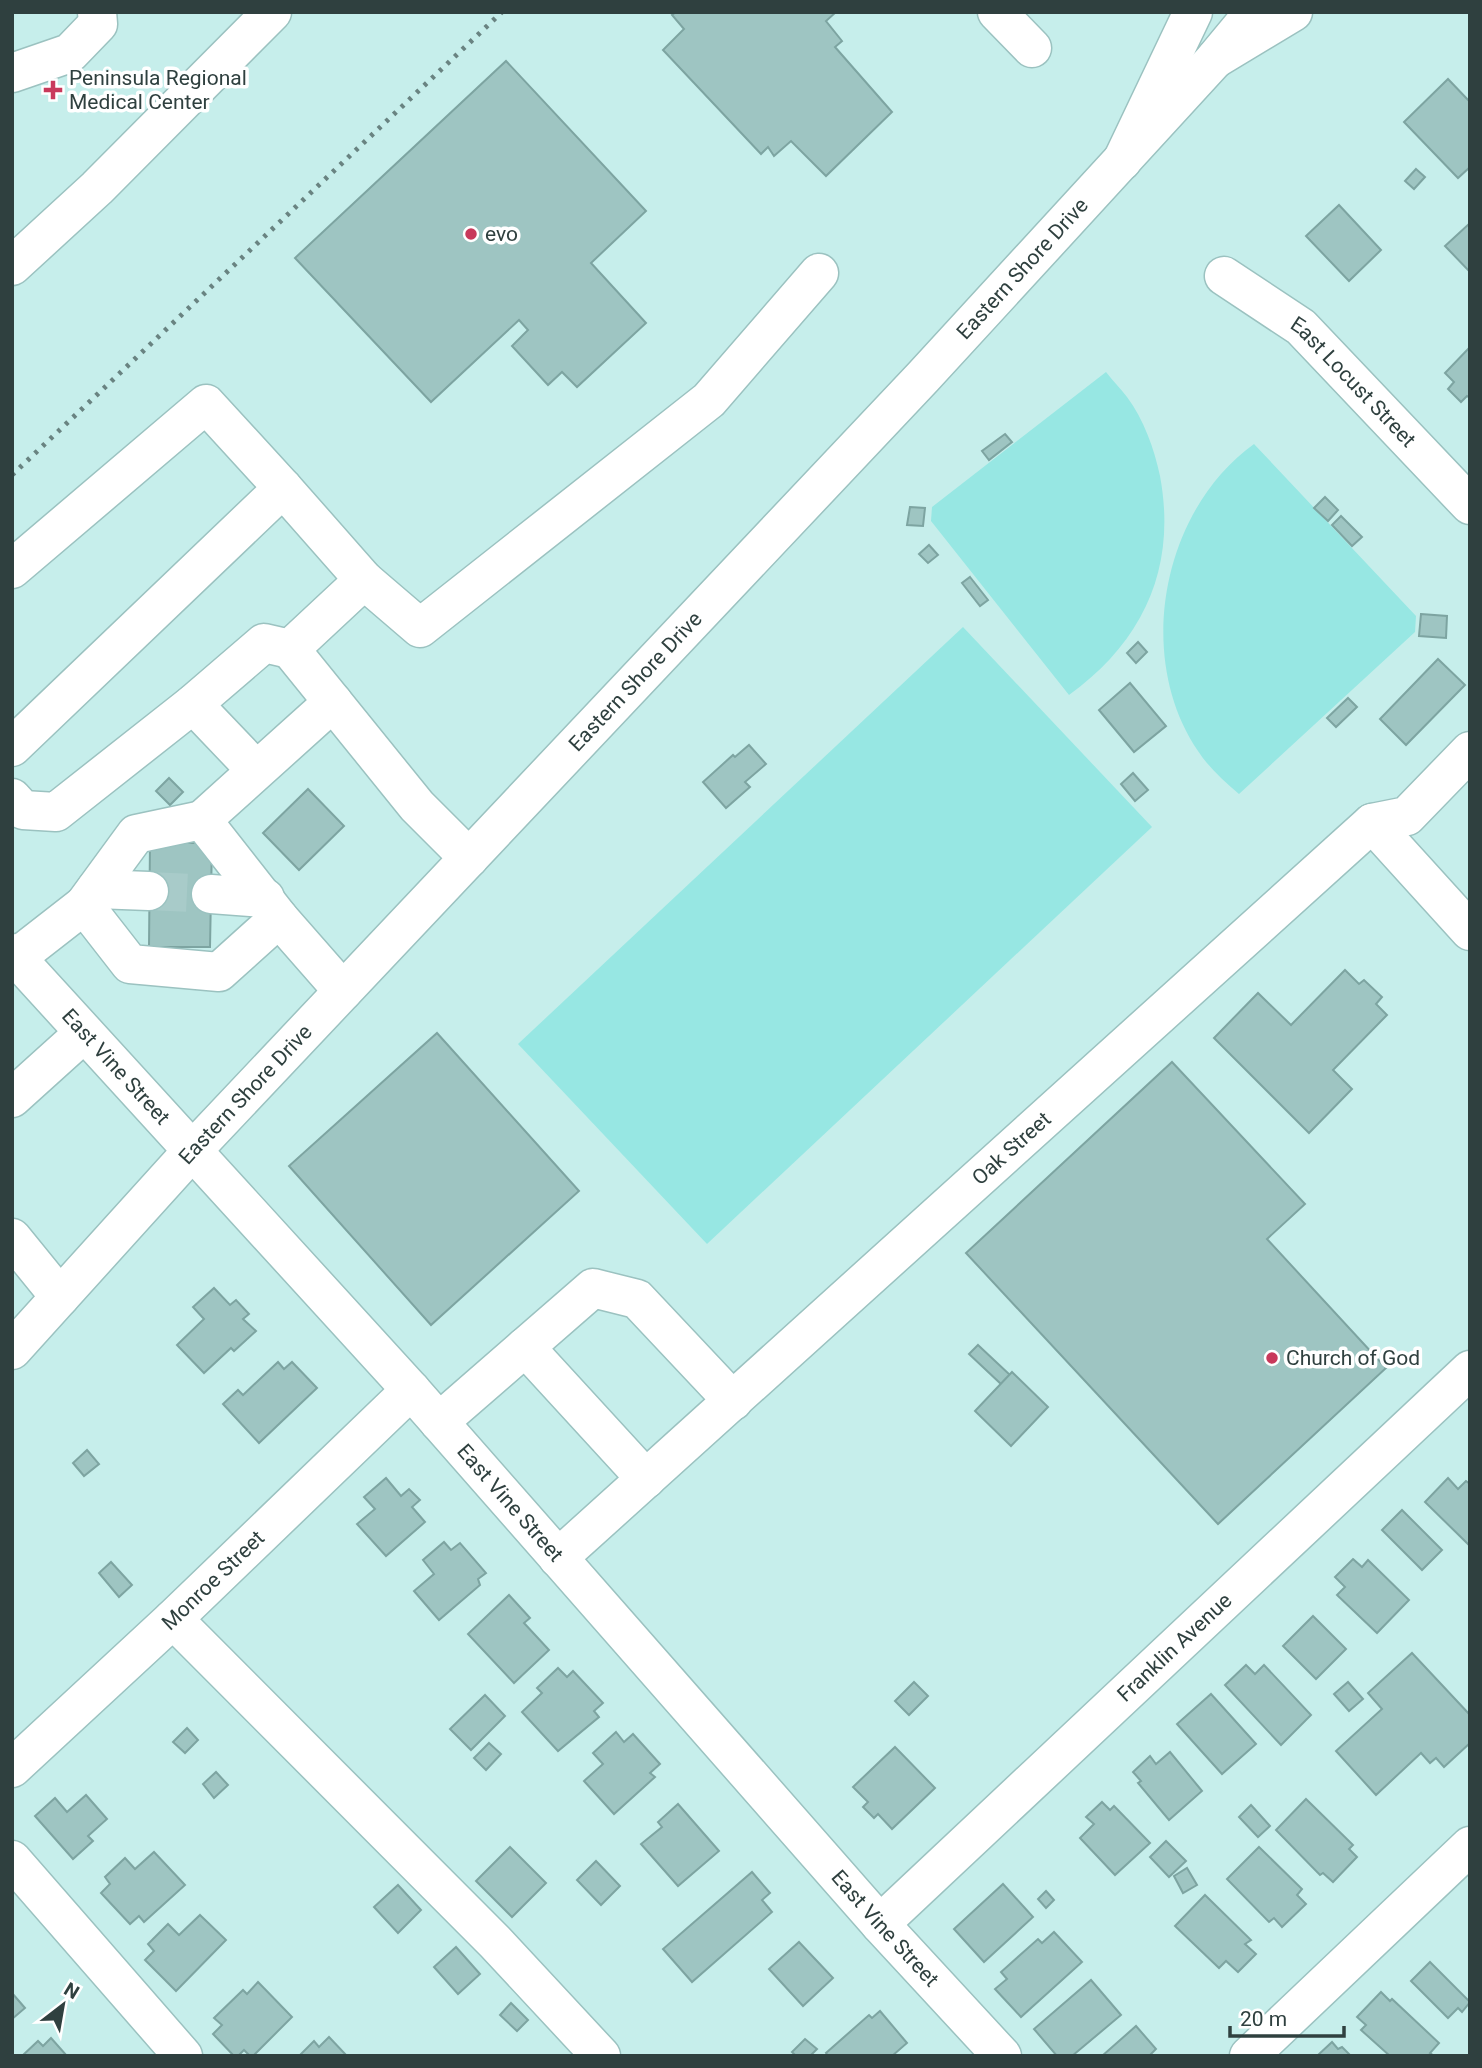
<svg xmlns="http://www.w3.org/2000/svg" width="1482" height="2068" viewBox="0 0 1482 2068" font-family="Roboto,sans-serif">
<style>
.green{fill:#97e7e3}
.building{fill:#9ec5c2;stroke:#7da4a1;stroke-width:2}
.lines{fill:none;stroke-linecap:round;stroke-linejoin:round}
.minor-tunnel{stroke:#a8cbc9;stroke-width:38;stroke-dasharray:38 19;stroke-linecap:butt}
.minor-casing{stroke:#9bc2c0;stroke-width:41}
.major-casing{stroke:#9bc2c0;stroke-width:41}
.minor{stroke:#fff;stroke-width:38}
.major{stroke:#fff;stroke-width:38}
.rail{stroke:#698381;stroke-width:5;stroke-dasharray:3.5 7;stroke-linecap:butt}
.poi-dot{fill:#c8395b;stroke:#fff;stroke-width:2.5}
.labels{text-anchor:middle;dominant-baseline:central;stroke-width:7;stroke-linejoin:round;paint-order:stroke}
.poi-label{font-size:21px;fill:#2f403f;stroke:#fff;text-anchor:start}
.street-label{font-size:21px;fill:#2f403f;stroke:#fff}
</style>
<rect width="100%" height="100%" fill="#c6eeeb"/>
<g class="green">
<path d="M1106 372C1113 381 1120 388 1127 397 1144 420 1154 448 1160 476 1177 567 1144 641 1069 695L931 521 932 507Z"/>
<path d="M1254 444 1416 616 1415 632 1239 794C1224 781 1209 768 1198 751 1134 657 1162 510 1254 444Z"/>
<polygon points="963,627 1152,827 707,1244 518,1044"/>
</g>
<g class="building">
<polygon points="676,12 836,12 826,21 842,41 835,47 892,112 826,176 791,141 774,156 768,147 761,154 663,50 684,29 672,15"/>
<polygon points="506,61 646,211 591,263 646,323 577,387 562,372 548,385 512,346 528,330 519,320 431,402 295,258"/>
<polygon points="1448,79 1470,102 1470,167 1458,178 1404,122"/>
<polygon points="1416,169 1425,177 1414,189 1405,181"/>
<polygon points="1339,205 1381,250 1349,281 1306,236"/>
<polygon points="1470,223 1470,272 1445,246"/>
<polygon points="1470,347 1470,398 1467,396 1461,402 1448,389 1454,382 1445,373"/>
<polygon points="1005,434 1012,442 989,460 982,451"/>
<polygon points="1325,497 1338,510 1328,521 1314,508"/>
<polygon points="910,507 925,508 923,526 907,525"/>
<polygon points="1341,516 1362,537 1352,546 1332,525"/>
<polygon points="929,545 938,555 928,563 919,554"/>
<polygon points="970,577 988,600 980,606 962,583"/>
<polygon points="1421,614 1447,616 1446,638 1419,636"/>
<polygon points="1138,642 1147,652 1136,663 1127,653"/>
<polygon points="1438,659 1465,685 1406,745 1380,719"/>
<polygon points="1130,683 1166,726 1134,752 1099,710"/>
<polygon points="1348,698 1357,707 1336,727 1327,718"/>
<polygon points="749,745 766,764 745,782 750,787 726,808 703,782 733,755 735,757"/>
<polygon points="1133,773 1148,790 1135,801 1121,784"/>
<polygon points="169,778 183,792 170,805 156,791"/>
<polygon points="308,789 344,826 299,870 263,833"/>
<polygon points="150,843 212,843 210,947 149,947"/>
<polygon points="1345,970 1359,984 1364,980 1382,997 1376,1004 1387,1015 1333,1070 1352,1089 1309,1133 1214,1038 1258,993 1291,1025"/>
<polygon points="437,1033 579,1191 431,1325 289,1166"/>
<polygon points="1172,1062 1305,1204 1267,1239 1386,1368 1218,1524 966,1253"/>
<polygon points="214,1288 230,1305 236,1300 249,1314 243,1319 256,1331 234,1351 231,1348 204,1373 177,1345 204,1319 193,1307"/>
<polygon points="978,1345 1010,1375 1001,1384 969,1354"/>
<polygon points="278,1362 284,1369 292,1362 317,1388 259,1443 223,1404 238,1390 243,1395"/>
<polygon points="1012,1372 1048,1407 1011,1446 975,1411"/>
<polygon points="87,1450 99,1464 84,1476 73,1463"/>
<polygon points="386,1478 401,1496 409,1489 420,1500 412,1507 425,1522 386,1556 357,1524 375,1509 364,1497"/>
<polygon points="1448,1478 1458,1489 1466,1481 1470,1484 1470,1546 1425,1502"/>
<polygon points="1402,1510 1442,1550 1422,1570 1382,1530"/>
<polygon points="444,1542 451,1550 460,1543 486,1573 478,1579 480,1585 439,1620 414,1591 434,1574 423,1560"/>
<polygon points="1353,1559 1362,1567 1368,1560 1409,1600 1377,1633 1337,1595 1345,1587 1335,1577"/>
<polygon points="111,1562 132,1585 119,1597 99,1573"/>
<polygon points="509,1595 530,1618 524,1623 549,1650 514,1683 468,1634"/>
<polygon points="1313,1616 1346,1649 1316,1679 1283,1646"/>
<polygon points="1412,1653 1470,1715 1470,1743 1444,1767 1436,1758 1430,1763 1421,1753 1376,1795 1336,1751 1382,1709 1368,1693"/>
<polygon points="1246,1665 1255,1674 1264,1665 1311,1715 1281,1745 1225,1685"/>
<polygon points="558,1668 567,1677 573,1671 603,1703 594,1711 599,1717 558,1751 522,1712 542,1693 537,1688"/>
<polygon points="914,1682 928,1696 909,1715 895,1701"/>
<polygon points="1348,1682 1363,1699 1349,1711 1334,1694"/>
<polygon points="1211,1694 1256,1744 1222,1774 1177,1724"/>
<polygon points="485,1695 505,1716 471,1750 450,1729"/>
<polygon points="187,1728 198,1740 185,1753 173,1742"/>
<polygon points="616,1732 624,1742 633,1734 660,1764 650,1773 655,1777 614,1814 584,1781 603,1764 593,1753"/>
<polygon points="489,1743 501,1754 486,1770 474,1758"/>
<polygon points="895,1747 935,1788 892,1829 878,1814 874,1818 863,1807 868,1802 853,1787"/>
<polygon points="1170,1752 1202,1791 1169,1820 1138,1783 1141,1781 1133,1772 1150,1756 1156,1764"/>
<polygon points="216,1772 228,1785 214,1798 203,1784"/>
<polygon points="86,1795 107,1819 88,1836 93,1841 73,1859 35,1816 55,1798 67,1812"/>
<polygon points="1306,1799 1353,1845 1349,1849 1357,1857 1333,1882 1323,1873 1320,1875 1276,1830"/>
<polygon points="1102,1802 1110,1810 1114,1806 1150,1843 1115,1875 1080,1838 1094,1824 1086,1817"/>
<polygon points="678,1804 719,1851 678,1886 641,1844 662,1827 658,1822"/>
<polygon points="1251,1805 1270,1826 1258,1837 1239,1817"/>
<polygon points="1166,1841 1186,1861 1169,1877 1150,1857"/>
<polygon points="510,1847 546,1883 512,1917 476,1881"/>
<polygon points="1259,1847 1302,1889 1297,1895 1306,1904 1282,1927 1274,1918 1269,1922 1227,1879"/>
<polygon points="154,1852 185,1885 144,1922 139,1916 130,1924 101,1893 110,1884 105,1877 125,1858 135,1869"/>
<polygon points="596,1861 620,1886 601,1905 577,1880"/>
<polygon points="1187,1868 1197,1885 1183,1893 1174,1876"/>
<polygon points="752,1872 770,1893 762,1900 772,1912 692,1982 663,1949"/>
<polygon points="1003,1884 1033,1917 984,1962 954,1929"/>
<polygon points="398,1885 421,1910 398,1933 374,1907"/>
<polygon points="1046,1891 1054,1900 1046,1908 1038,1899"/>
<polygon points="1205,1895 1251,1940 1245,1944 1256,1954 1238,1972 1226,1961 1219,1968 1175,1926"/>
<polygon points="200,1915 226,1940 176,1991 145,1960 154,1951 148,1944 168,1924 179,1935"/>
<polygon points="1054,1932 1082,1962 1021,2017 995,1989 1007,1979 1001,1972 1038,1939 1042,1943"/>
<polygon points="799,1942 833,1978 803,2006 769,1969"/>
<polygon points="456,1947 480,1974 458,1994 434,1967"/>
<polygon points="1430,1962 1470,2002 1462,2012 1458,2008 1448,2018 1411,1981"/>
<polygon points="1091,1980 1121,2015 1072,2056 1057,2056 1034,2029"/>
<polygon points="258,1982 292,2017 253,2056 250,2056 244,2050 238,2056 234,2056 213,2034 222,2025 214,2018 243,1990 247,1994"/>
<polygon points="1381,1992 1390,2001 1392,1999 1439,2043 1430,2053 1434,2056 1390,2056 1361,2030 1366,2025 1357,2017"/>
<polygon points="12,1993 25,2008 12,2019"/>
<polygon points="511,2003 528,2020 517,2031 500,2015"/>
<polygon points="880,2011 907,2043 892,2056 828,2056 826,2053 869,2015 872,2018"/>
<polygon points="1136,2026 1156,2049 1149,2056 1102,2056"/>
<polygon points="329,2037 347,2056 299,2056 314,2041 319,2047"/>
<polygon points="51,2038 67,2056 22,2056 38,2041 43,2046"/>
<polygon points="805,2039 817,2049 810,2056 796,2056 792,2052"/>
<polygon points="1332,2042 1338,2049 1342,2047 1351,2056 1317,2056"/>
</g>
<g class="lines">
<polyline class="minor-tunnel" points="149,891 211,894"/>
<g class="minor-casing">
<g id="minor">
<polyline points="997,12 1032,48"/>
<polyline points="12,73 70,53 98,24 97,12"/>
<path id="s1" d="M1224 276 1301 327 1470 505"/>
<polyline points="12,569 206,404 283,488"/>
<polyline points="290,649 417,806 469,858"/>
<polyline points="333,702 202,820 279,918 343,991"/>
<polyline points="193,704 256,770"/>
<polyline points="12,747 283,488 364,580 420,628 709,400 819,273"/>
<polyline points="12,798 23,810 56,812 193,704 264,643 290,649 364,580"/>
<polyline points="1372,823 1470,931"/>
<polyline points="96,889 149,891"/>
<polyline points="211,894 265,898"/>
<polyline points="84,905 136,834 202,820"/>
<path id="s2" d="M12 953 411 1390 880 1924 1002 2056"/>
<polyline points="16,958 84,905 130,964 219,972 279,918"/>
<polyline points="12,1098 84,1033"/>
<polyline points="12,1238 60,1297"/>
<polyline points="525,1347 646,1479"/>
<path id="s3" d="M12 1350 192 1151 923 377 1215 59 1254 12"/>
<polyline points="439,1422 593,1288 637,1299 733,1401"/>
<path id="s4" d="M558 1558 1372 823 1407 816 1470 751"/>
<polyline points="173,1619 495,1942 601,2056"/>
<path id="s5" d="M12 1768 173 1619 411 1390"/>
<polyline points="12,1860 183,2056"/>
<path id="s6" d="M880 1924 1470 1370"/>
<polyline points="1249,2056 1470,1846"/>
</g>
</g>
<g class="major-casing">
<g id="major">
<polyline points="1215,59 1293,12"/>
<polyline points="1122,161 1193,12"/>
<polyline points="12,266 97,188 272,12"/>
</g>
</g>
<use href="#minor" class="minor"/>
<use href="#major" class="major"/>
<polyline class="rail" points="12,475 502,12"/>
</g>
<g class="poi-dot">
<path d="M49.5 79.5h7v7h7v7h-7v7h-7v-7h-7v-7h7z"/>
<circle cx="471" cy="234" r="7"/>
<circle cx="1272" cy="1358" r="7"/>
</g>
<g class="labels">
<g class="poi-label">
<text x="69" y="78">Peninsula Regional<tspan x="69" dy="24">Medical Center</tspan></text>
<text x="485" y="234">evo</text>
<text x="1286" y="1358">Church of God</text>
</g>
<g class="street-label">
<text stroke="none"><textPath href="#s3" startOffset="1480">Eastern Shore Drive</textPath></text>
<text stroke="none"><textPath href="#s1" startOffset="168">East Locust Street</textPath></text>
<text stroke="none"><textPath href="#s3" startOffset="914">Eastern Shore Drive</textPath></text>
<text stroke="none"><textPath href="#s2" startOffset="154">East Vine Street</textPath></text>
<text stroke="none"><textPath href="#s3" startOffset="346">Eastern Shore Drive</textPath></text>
<text stroke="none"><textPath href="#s4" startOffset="611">Oak Street</textPath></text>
<text stroke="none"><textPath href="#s2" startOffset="742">East Vine Street</textPath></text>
<text stroke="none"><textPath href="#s5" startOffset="275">Monroe Street</textPath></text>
<text stroke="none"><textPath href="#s6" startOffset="404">Franklin Avenue</textPath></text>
<text stroke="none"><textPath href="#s2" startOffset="1309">East Vine Street</textPath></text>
</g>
</g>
<rect width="1482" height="2068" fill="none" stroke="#2f403f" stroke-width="28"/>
<g transform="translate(63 2005) rotate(31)" stroke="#ffffff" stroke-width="5" paint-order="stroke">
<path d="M0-5L12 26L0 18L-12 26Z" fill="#2f403f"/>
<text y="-10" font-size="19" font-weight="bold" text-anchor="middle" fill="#2f403f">N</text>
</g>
<path d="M1230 2026v10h114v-10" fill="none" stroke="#2f403f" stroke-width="3.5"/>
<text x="1240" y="2026" font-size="21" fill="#2f403f" stroke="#ffffff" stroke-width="5" paint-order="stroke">20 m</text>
</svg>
